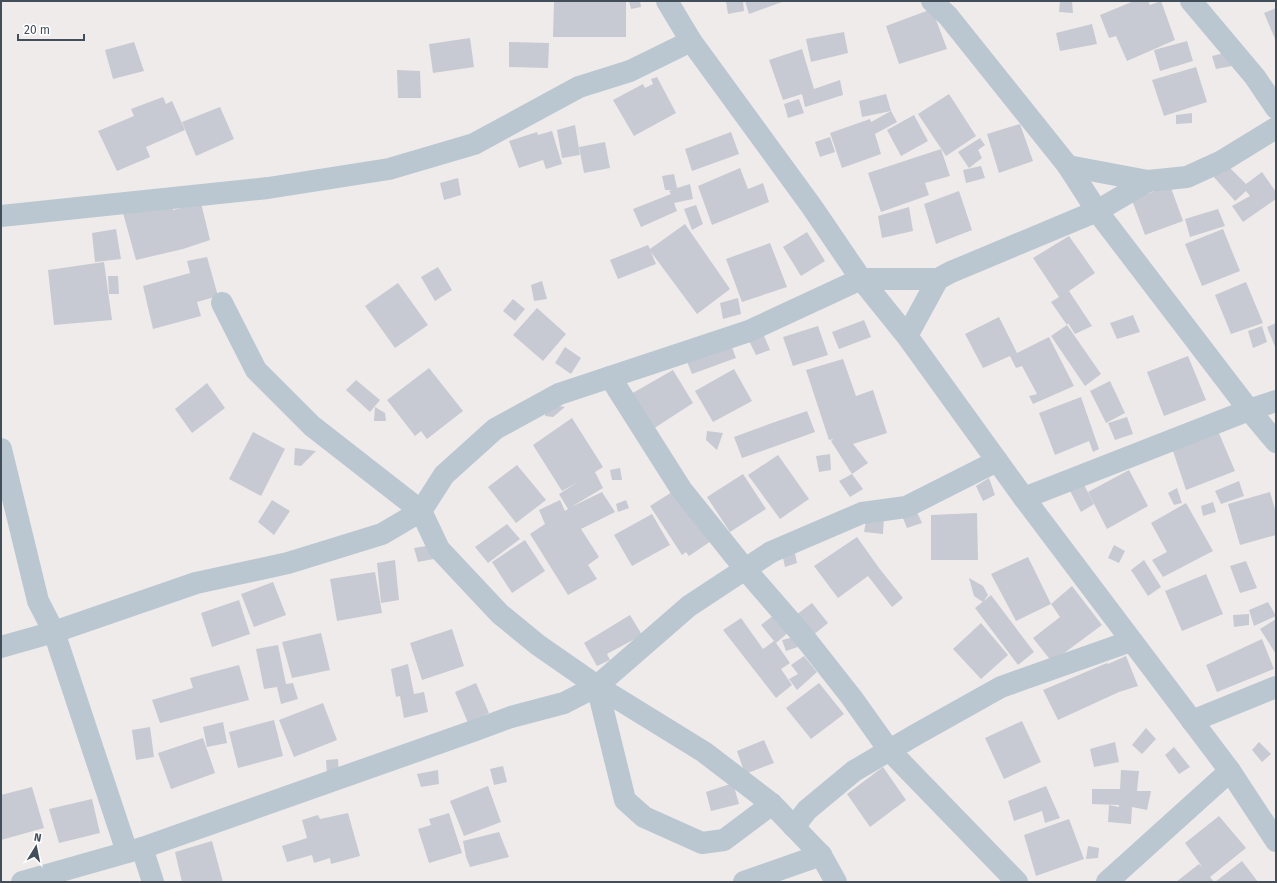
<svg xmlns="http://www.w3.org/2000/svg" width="1277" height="883" viewBox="0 0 1277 883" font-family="'Fira Sans',sans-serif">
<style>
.building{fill:#c7cad2}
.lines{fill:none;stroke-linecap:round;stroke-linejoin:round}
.minor{stroke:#bac7d0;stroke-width:22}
</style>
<rect width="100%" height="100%" fill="#efebeb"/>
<g class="building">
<polygon points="554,1 626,1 626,37 553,37"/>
<polygon points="629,1 640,1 641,7 631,9"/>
<polygon points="726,1 743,1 744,11 728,14"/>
<polygon points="745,1 785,1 749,14"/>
<polygon points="1060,1 1072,1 1073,13 1059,12"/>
<polygon points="1134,1 1148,1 1150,5 1161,1 1175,40 1127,61 1116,36 1109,38 1100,15"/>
<polygon points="1276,8 1276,41 1264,13"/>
<polygon points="932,9 947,49 899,64 886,26"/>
<polygon points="1092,24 1097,44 1060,51 1056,33"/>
<polygon points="844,32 848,53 811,62 806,39"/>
<polygon points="470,38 474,67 433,73 429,44"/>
<polygon points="1187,41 1193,61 1160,71 1154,50"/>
<polygon points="134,42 144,71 113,79 105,50"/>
<polygon points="509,42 549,43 548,68 509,67"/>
<polygon points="802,49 814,89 840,80 843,95 805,107 802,94 783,100 769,60"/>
<polygon points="1228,52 1232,66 1216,69 1212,56"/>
<polygon points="1196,67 1207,102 1164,116 1152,80"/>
<polygon points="397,70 420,71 421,98 398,98"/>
<polygon points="657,77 676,113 634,136 613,100 643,84 645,88 653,84 651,79"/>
<polygon points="886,94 891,111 862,117 859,101"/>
<polygon points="949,94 976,136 946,156 918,114"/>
<polygon points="163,97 166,104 172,101 185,130 146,147 150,157 117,171 98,131 134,116 131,109"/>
<polygon points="799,99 804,113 788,118 784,104"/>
<polygon points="220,107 234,139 196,156 182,122"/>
<polygon points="891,111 897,122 875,134 881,154 842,168 830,133 870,119 871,122"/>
<polygon points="1192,113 1192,123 1176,124 1176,115"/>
<polygon points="914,115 928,141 901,156 887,130"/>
<polygon points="1020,124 1033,161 999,173 987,134"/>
<polygon points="575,125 580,155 562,158 557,130"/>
<polygon points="552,131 562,164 546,169 543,160 519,168 509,141 537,132 538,135"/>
<polygon points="731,132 739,154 692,171 685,149"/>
<polygon points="830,137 835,152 820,157 815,142"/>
<polygon points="980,138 985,145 978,150 982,158 969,168 958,152"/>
<polygon points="605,142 610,168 584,173 579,147"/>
<polygon points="941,149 950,176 925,183 929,195 881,212 868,173"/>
<polygon points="1224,162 1246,184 1262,172 1276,192 1276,199 1243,222 1232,206 1250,196 1246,191 1235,201 1212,175"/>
<polygon points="981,166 985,178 966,183 963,170"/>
<polygon points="740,168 748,189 763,183 769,202 712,225 698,186"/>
<polygon points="674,174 677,188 690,184 693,199 674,203 677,211 641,227 633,209 671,194 669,191 672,190 665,190 662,176"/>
<polygon points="458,178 461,195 444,200 440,183"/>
<polygon points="1170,185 1183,221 1145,235 1132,200"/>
<polygon points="959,191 972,230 936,244 924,204"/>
<polygon points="170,200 173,210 201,203 210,240 183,249 136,260 123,213"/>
<polygon points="696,205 703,224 692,230 684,209"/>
<polygon points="909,207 913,231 882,238 878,216"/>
<polygon points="1218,209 1225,226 1190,237 1185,219"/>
<polygon points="685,224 730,289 697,314 651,252 656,264 618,279 610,260 648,245 650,249"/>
<polygon points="116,229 121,259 95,262 92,233"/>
<polygon points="1223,229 1240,271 1202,286 1185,244"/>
<polygon points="807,232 825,261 801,276 783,247"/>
<polygon points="1069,236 1095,273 1069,291 1092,326 1075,334 1068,323 1067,325 1051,302 1059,297 1033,258"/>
<polygon points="770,243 787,287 742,302 726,259"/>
<polygon points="207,257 218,296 197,302 201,316 153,329 143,286 190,273 187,261"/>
<polygon points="104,262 112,320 54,325 48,270"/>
<polygon points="438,267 452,290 435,301 421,277"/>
<polygon points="108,276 118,276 119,294 109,294"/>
<polygon points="542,281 547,299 534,301 531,285"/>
<polygon points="1246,282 1263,323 1231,334 1215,295"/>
<polygon points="398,283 428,325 395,348 365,306"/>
<polygon points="738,298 741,314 723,319 720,303"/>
<polygon points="513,299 525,309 515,321 503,311"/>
<polygon points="537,308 566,334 543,361 513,335"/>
<polygon points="1133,315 1140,332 1117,339 1110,323"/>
<polygon points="999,317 1017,353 1049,337 1074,386 1033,404 1029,396 1037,394 1022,366 1016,368 1010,356 983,368 965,334"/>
<polygon points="864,320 871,337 839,349 832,332"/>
<polygon points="1276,323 1276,349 1267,327"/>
<polygon points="1067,325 1101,374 1085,386 1051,336"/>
<polygon points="818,326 828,355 793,366 783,337"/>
<polygon points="1262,326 1267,342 1253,348 1248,331"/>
<polygon points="762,331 770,350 756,355 747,337"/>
<polygon points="729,339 736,358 692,374 684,354"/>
<polygon points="565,347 581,358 571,374 555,363"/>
<polygon points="1188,356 1206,400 1164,416 1147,372"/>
<polygon points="843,359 856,396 873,390 887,433 853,444 868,463 852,474 831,441 833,439 829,440 806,370"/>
<polygon points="429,368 463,411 427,439 421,431 415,436 387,400"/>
<polygon points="734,369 752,401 713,422 695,391"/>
<polygon points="673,370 693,403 653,429 631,394"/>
<polygon points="356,380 380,400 370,412 346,390"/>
<polygon points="1110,381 1125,413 1106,423 1090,391"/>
<polygon points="207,383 225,408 192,433 175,409"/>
<polygon points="1081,397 1099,449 1093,452 1089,441 1055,455 1039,413"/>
<polygon points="547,404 565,407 553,417 545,416"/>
<polygon points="375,407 385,413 386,421 374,421"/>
<polygon points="807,411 815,432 742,458 734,437 772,423"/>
<polygon points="1127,417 1133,434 1115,440 1108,423"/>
<polygon points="572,418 603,467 595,472 603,488 571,507 602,492 615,512 581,529 599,557 588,565 597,579 568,595 530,534 545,524 539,510 560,500 565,511 568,509 559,494 578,482 562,491 533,445"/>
<polygon points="707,431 723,433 717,450 706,440"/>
<polygon points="1218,431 1235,471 1186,490 1172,448"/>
<polygon points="253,432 285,449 261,496 229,479"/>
<polygon points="295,448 316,451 301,466 294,465"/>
<polygon points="830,454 831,470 819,472 816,456"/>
<polygon points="778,455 809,499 780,519 748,475"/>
<polygon points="517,465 546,500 516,523 488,487"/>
<polygon points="620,468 622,480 612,480 610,470"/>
<polygon points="1129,470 1148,506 1107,529 1088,492"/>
<polygon points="743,474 766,509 730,532 707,497"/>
<polygon points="852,474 863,489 850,497 839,481"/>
<polygon points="989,478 995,495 983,501 976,486"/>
<polygon points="1082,481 1094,504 1081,512 1069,489"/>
<polygon points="1239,481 1244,496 1221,504 1215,491"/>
<polygon points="680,487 714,539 689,556 686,552 682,555 650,506"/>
<polygon points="1177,488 1182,503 1174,505 1168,493"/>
<polygon points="1270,492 1276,513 1276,535 1240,545 1228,504"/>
<polygon points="272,500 290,511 274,535 258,522"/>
<polygon points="626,500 629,508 618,512 616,504"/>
<polygon points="1213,502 1216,512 1203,516 1201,506"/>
<polygon points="1186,503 1213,551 1163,577 1152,560 1167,552 1151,523"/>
<polygon points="916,510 922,523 907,528 902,516"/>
<polygon points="977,513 978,560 931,560 931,515"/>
<polygon points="652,514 670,545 632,566 614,535"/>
<polygon points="867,515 884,516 883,534 864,532"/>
<polygon points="507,524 520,539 488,563 475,547"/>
<polygon points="857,537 879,568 903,598 892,607 868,576 838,598 814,566"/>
<polygon points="525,540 545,571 512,593 492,562"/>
<polygon points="432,545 434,559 418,562 414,548"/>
<polygon points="1114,545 1125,551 1119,563 1108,558"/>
<polygon points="794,549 797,563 785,567 782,553"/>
<polygon points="1028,557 1051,604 1072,586 1102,625 1052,662 1033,638 1060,617 1051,604 1016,621 991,574"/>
<polygon points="395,560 399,600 381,603 377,563"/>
<polygon points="1144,560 1161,587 1148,596 1131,570"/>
<polygon points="1246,561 1257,588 1240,593 1230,566"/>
<polygon points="375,572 382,613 337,621 330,579"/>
<polygon points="1206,574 1223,614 1182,631 1165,591"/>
<polygon points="969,578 983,586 988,595 983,602 974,596"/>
<polygon points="273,582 286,615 254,627 241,594"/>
<polygon points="991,595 1034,652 1018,665 975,608"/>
<polygon points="239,600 250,634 212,647 201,613"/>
<polygon points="1268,602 1276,616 1254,626 1249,610"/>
<polygon points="812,603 828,623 812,636 796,615"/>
<polygon points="775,614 789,632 776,643 790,663 781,669 792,685 776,698 723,630 741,618 763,649 774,641 761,625"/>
<polygon points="1249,614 1249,625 1234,627 1233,615"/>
<polygon points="630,615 642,635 607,654 610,660 597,666 584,643"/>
<polygon points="1276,619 1276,654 1260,629"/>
<polygon points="981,623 1008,655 981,679 953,649"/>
<polygon points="452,629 464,666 422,680 410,643"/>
<polygon points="321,633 330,670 292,678 282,642"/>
<polygon points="794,637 798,647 786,651 782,640"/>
<polygon points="1262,639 1274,669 1217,692 1206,665"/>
<polygon points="278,645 286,684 293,683 298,699 281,704 277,687 264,689 256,649"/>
<polygon points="804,656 817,672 797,690 789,679 798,674 791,665"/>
<polygon points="1126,656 1138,686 1119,692 1058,720 1043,690 1107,663 1108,664"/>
<polygon points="408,664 414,694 424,692 428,712 404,718 400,696 396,697 391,669"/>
<polygon points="239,665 249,700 160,723 152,700 193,688 190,678"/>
<polygon points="476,683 489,713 468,723 455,692"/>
<polygon points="819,683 844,714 811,739 786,708"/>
<polygon points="323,703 337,740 294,757 279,720"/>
<polygon points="274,720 283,756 238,768 229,732"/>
<polygon points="1022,721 1041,762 1004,779 985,738"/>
<polygon points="223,722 227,743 207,747 203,727"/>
<polygon points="150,727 154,757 136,760 132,730"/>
<polygon points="1146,728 1156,739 1142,754 1132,745"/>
<polygon points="203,738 215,773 171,789 158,753"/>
<polygon points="764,740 774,763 745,774 737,751"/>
<polygon points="1115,742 1119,762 1094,767 1090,749"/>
<polygon points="1259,742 1271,754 1262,762 1252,750"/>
<polygon points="1174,747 1190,767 1179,774 1165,755"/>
<polygon points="338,759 339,774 327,776 326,760"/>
<polygon points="503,766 507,782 494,785 490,769"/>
<polygon points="883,767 906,800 870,827 847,794"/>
<polygon points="438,770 439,784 421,787 417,774"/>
<polygon points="1121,770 1139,771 1137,791 1151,791 1147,810 1132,807 1131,824 1108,822 1109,805 1119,807 1119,805 1092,804 1092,789 1120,789"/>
<polygon points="733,783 739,804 711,811 706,792"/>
<polygon points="488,786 501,822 464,836 450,801"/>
<polygon points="1046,786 1060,818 1045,823 1042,811 1014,821 1008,801"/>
<polygon points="32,787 44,828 1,840 1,795"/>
<polygon points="92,799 100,833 59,843 49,809"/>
<polygon points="348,813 360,856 331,864 330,858 314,863 312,855 287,862 282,846 307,838 302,820 318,815 320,819"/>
<polygon points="449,813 462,853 429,863 418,829 431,825 429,819"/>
<polygon points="1219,816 1246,848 1210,877 1214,882 1176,882 1199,864 1203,868 1185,843"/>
<polygon points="1069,819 1084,859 1036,876 1024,835"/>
<polygon points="499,832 509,857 470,867 466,857 463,841"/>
<polygon points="212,841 223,882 182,882 175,852"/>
<polygon points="1088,846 1099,848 1098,858 1086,859"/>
<polygon points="1242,861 1258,882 1215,882"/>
</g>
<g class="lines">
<g class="minor">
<polyline points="667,1 691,41 812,207 861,279 907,336 1024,498 1230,771 1276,841"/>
<polyline points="932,1 948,16 1068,166 1097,211 1249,410 1276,442"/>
<polyline points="1191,1 1255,77 1276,108"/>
<polyline points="1068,166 1148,181"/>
<polyline points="1,216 268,188 389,169 474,144 579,87 630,71 691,41"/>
<polyline points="222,303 256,370 312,426 421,511 439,549 500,614 538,645 597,686 704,752 772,804 821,855 836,882"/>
<polyline points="907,336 938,279 951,272 1097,211 1148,181 1187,177 1222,161 1276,128"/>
<polyline points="610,377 681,489 745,569 804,637 852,698 889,750 1017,882"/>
<polyline points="1,449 38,601 54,632 127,852"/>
<polyline points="1024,498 1249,410 1276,401"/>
<polyline points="1,647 54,632 196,583 288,563 382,534 421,511 444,475 495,429 559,394 749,331 861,279 938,279"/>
<polyline points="597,686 625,800 644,817 702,843 724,840 772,804"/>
<polyline points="1192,721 1276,687"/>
<polyline points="794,827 807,810 854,771 917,734 1001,687 1131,641"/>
<polyline points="142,848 153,882"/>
<polyline points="22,882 142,848 476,730 511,717 564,703 597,686 689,606 771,552 862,513 906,507 997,461"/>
<polyline points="744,882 821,855"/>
<polyline points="1107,882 1230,771"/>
</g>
</g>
<rect width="1277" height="883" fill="none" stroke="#424f5b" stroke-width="4"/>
<g transform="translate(36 847) rotate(10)" stroke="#ffffff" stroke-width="3" paint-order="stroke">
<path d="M0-3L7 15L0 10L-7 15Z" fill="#424f5b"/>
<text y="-6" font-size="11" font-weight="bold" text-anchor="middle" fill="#424f5b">N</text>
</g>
<path d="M18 34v6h66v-6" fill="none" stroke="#424f5b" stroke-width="2"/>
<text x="24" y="34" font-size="12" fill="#424f5b" stroke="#ffffff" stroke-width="3" paint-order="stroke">20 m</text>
</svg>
